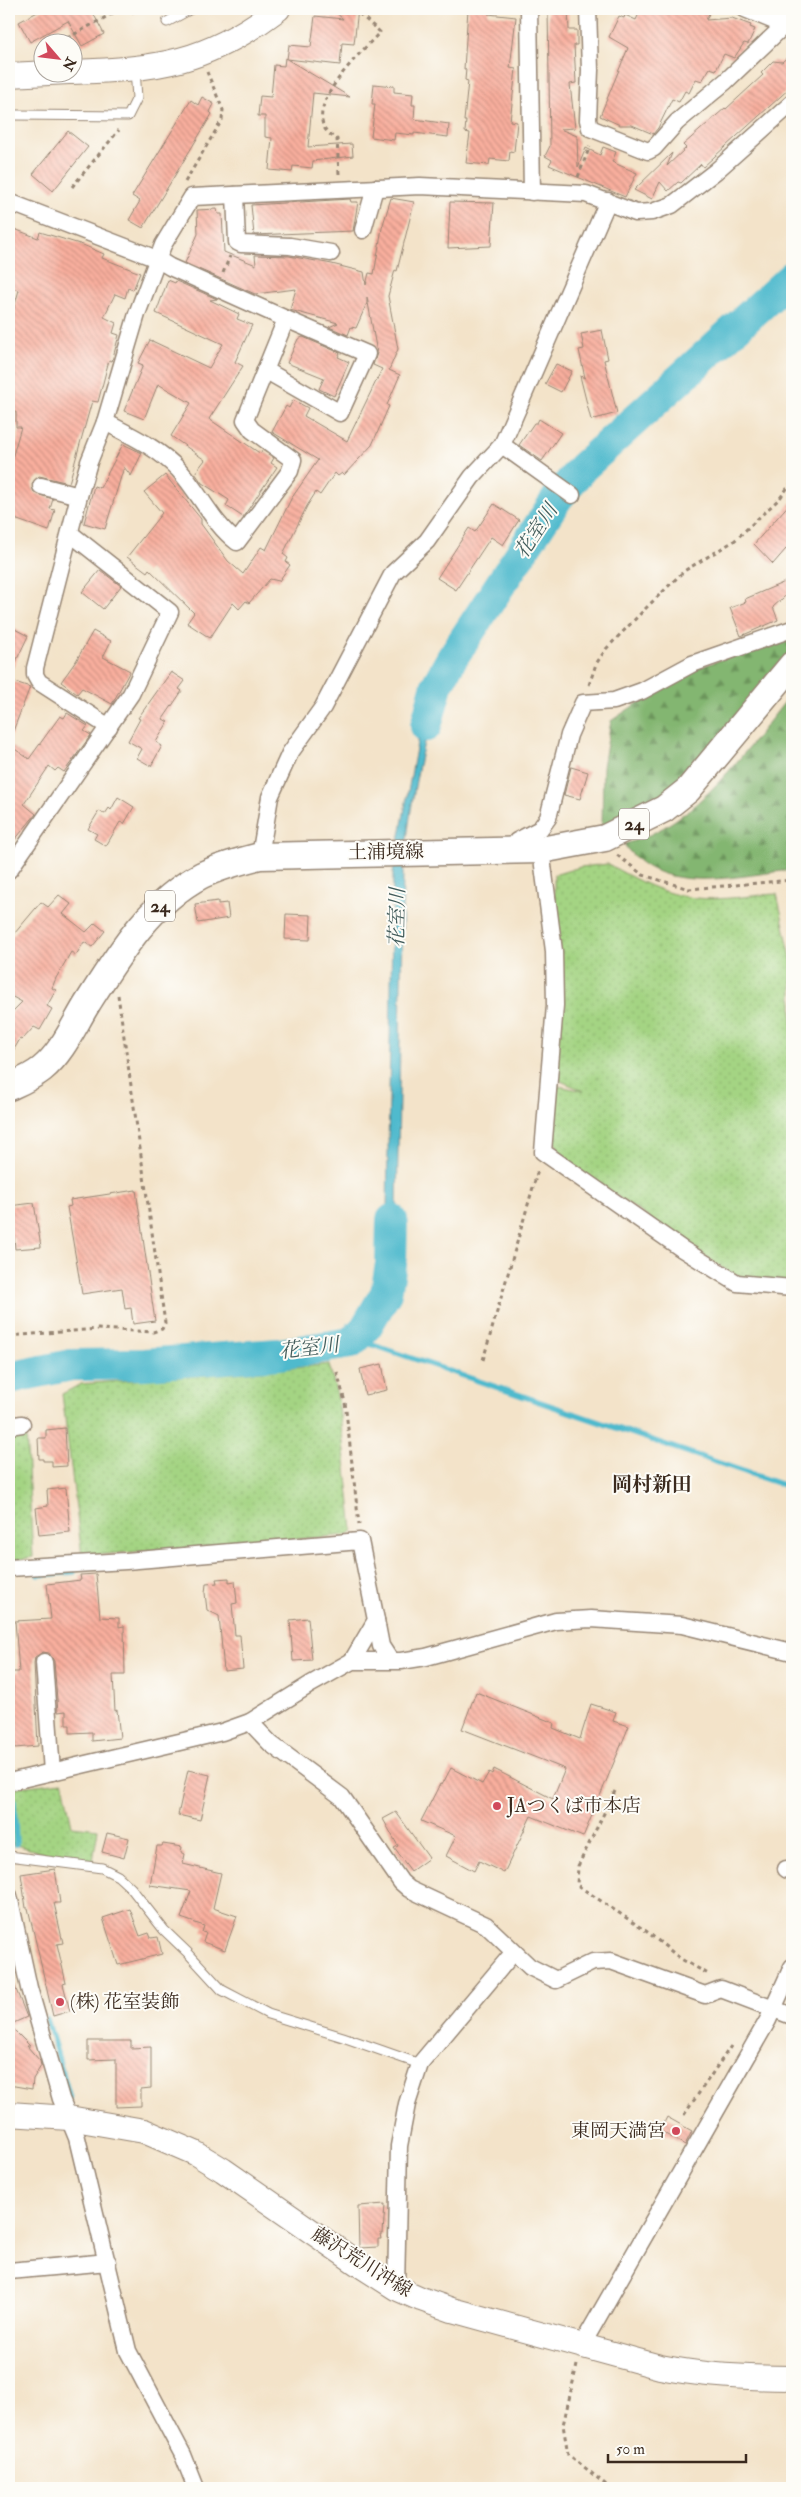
<svg xmlns="http://www.w3.org/2000/svg" width="801" height="2497" viewBox="0 0 801 2497" font-family="'IM FELL Double Pica','Noto Serif JP',serif">
<style>
.grass{fill:url(#grass-dots);stroke:#707f50}
.forest{fill:url(#forest-firs);stroke:#5f7048}
.water{fill:#50bacd;stroke:#467276}
.lines{fill:none;stroke-linecap:round;stroke-linejoin:round}
.stream{stroke:#50bacd;stroke-width:5.5}
.river{stroke:#50bacd;stroke-width:32}
.building{fill:url(#building-back-hatch)}
.lane-casing{stroke:#978674;stroke-width:11}
.street-casing{stroke:#978674;stroke-width:19}
.secondary-casing{stroke:#978674;stroke-width:26}
.primary-casing{stroke:#978674;stroke-width:29}
.path{stroke:#978674;stroke-width:3;stroke-dasharray:4 4;stroke-linecap:butt}
.lane{stroke:#fff;stroke-width:9}
.street{stroke:#fff;stroke-width:16}
.secondary{stroke:#fff;stroke-width:24}
.primary{stroke:#fff;stroke-width:26}
.poi-dot{fill:#d1495b;stroke:#fdfcf7;stroke-width:2}
.labels{text-anchor:middle;dominant-baseline:central;stroke-width:4;stroke-linejoin:round;paint-order:stroke}
.shield{fill:#fdfcf7;stroke:#75695f;stroke-width:1}
.shield-label{font-size:18px;font-weight:bold;fill:#3b2a1e}
.street-label{font-size:19px;fill:#3b2a1e;stroke:#fdfcf7}
.poi-label{font-size:19px;fill:#3b2a1e;stroke:#fdfcf7;text-anchor:start}
.water-label{font-size:20px;font-style:italic;fill:#425c5b;stroke:#fdfcf7}
.neighbourhood-label{font-size:20px;font-weight:bold;fill:#3b2a1e;stroke:#fdfcf7}
</style>
<defs>
<pattern id="grass-dots" width="8" height="8" patternUnits="userSpaceOnUse" patternTransform="scale(1.25)"><rect width="8" height="8" fill="#a4d483"/><path d="M2 2h.1M6 6h.1" fill="none" stroke="#8eb671" stroke-width="1.8" stroke-linecap="round"/></pattern>
<pattern id="forest-firs" width="22" height="20" patternUnits="userSpaceOnUse" patternTransform="scale(1.25)"><rect width="22" height="20" fill="#83b671"/><path d="M5 1l3.5 6h-7zM16 11l3.5 6h-7z" fill="#6c945c"/></pattern>
<pattern id="building-back-hatch" width="6" height="6" patternUnits="userSpaceOnUse" patternTransform="scale(1.25)"><rect width="6" height="6" fill="#f9af9e"/><path d="M-1 5l2 2M0 0l6 6M5-1l2 2" fill="none" stroke="#cb8f80"/></pattern>
</defs>
<rect width="100%" height="100%" fill="#fdfcf7"/>
<filter id="ink" filterUnits="userSpaceOnUse"><feTurbulence type="fractalNoise" baseFrequency=".02" numOctaves="2"/><feDisplacementMap in="SourceGraphic" scale="10" xChannelSelector="R" yChannelSelector="G"/><feConvolveMatrix kernelMatrix="1 2 1 2 8 2 1 2 1" color-interpolation-filters="sRGB"/></filter>
<filter id="wash" filterUnits="userSpaceOnUse"><feTurbulence type="fractalNoise" baseFrequency=".0096" numOctaves="4" result="noise"/><feDisplacementMap in="SourceGraphic" scale="20" xChannelSelector="R" yChannelSelector="G"/><feGaussianBlur stdDeviation="1.12" result="paint"/><feColorMatrix in="noise" values="0 0 0 0 0 0 0 0 0 0 0 0 0 0 0 0 0 1.4 0 .05"/><feComposite in="paint" operator="in"/></filter>
<g filter="url(#wash)">
<rect width="100%" height="100%" fill="#f3e3c9"/>
<g class="grass">
<path d="M608 864C636 880 664 895 696 898 722 901 751 895 777 894L792 962V1282L748 1279 727 1271 567 1162 551 1136 558 1086 584 1091 556 1079 554 875 580 867Z"/>
<path d="M329 1364 338 1399 353 1530 349 1535 82 1556 62 1394 81 1384C164 1377 247 1374 329 1364Z"/>
<polygon points="9,1432 26,1432 33,1557 9,1561"/>
<polygon points="63,1782 72,1826 98,1829 93,1861 64,1859 9,1843 9,1804 18,1787"/>
</g>
<g class="forest">
<path d="M792 634V652C748 702 710 760 657 802 643 814 619 820 602 828L603 767 611 721 663 686 698 668Z"/>
<path d="M792 693V870C738 875 659 898 624 844 698 825 746 749 792 693Z"/>
</g>
<g class="water">
<path d="M432 683 442 685C420 740 409 815 403 874L396 1264 386 1263 393 873 422 716Z"/>
<polygon points="95,1357 95,1370 49,1375 9,1385 9,1371 13,1370 47,1362"/>
</g>
<g class="lines">
<g class="stream">
<polyline points="351,1343 370,1344 385,1349 792,1488"/>
<polyline points="38,1575 74,1572"/>
<polyline points="14,1802 16,1844"/>
<polyline points="47,2019 70,2098"/>
</g>
<g class="river">
<polyline points="426,726 437,685 452,658 558,497 582,468 792,277"/>
<polyline points="9,1378 71,1365 144,1364 279,1354 351,1343 365,1329 386,1293 391,1264 392,1220"/>
</g>
</g>
<g id="blocks">
<g class="building">
<polygon points="43,9 91,9 104,34 82,46 68,21 30,42 19,22"/>
<polygon points="332,9 358,9 354,44 342,43 340,65 287,59 289,45 311,47 315,16 343,19"/>
<polygon points="468,9 489,9 488,14 516,17 510,68 516,69 510,121 517,122 514,152 510,151 509,161 490,159 489,165 466,163 470,133 465,132 466,121 464,121 468,81 465,80 466,69 464,69"/>
<polygon points="548,9 568,9 569,30 577,30 577,45 574,45 576,83 570,84 575,128 560,129 577,136 578,167 586,148 600,155 603,147 616,152 612,162 637,173 625,197 549,165 552,160 545,156 550,146"/>
<polygon points="641,9 711,9 706,20 732,18 751,25 750,27 755,29 748,44 744,43 734,58 724,54 716,70 710,68 702,81 696,79 689,93 685,91 679,102 672,99 658,128 653,134 632,125 620,125 600,116 628,48 609,37 619,16 624,18 625,15 636,20"/>
<polygon points="792,53 792,86 703,167 701,164 681,183 678,182 668,191 660,182 652,199 634,190 672,153 667,166 686,148 683,145 725,108 726,109 763,75 761,73 773,61 782,62"/>
<polygon points="285,58 350,97 313,93 308,147 352,144 353,156 313,161 312,168 293,166 292,172 269,170 272,138 265,137 265,116 258,116 260,96 271,97 274,65 284,66"/>
<polygon points="374,84 394,86 394,92 413,94 412,105 415,105 414,119 449,124 448,137 414,133 414,135 395,133 394,140 371,137 375,104 372,104"/>
<polygon points="202,97 214,104 210,112 212,114 143,228 129,220 140,201 132,196 191,100 198,105"/>
<polygon points="68,131 88,147 53,191 33,174"/>
<polygon points="391,198 414,202 397,271 395,270 388,296 398,349 389,370 400,375 387,405 389,406 372,445 344,475 342,473 338,476 335,473 320,495 316,492 307,506 283,554 288,558 286,562 290,565 279,581 270,579 249,603 246,601 239,609 233,603 210,638 187,623 194,613 149,569 147,572 127,557 162,513 144,492 165,475 201,519 201,524 228,561 243,574 261,547 266,550 291,499 318,460 272,432 286,406 289,408 293,400 308,408 304,416 347,441 382,369 373,365 377,353 367,297 367,303 356,328 351,327 348,335 329,327 338,323 290,310 296,289 255,294 185,263 198,234 197,210 217,209 218,214 222,214 224,252 256,265 255,255 289,256 332,264 364,272 366,285 369,273 374,274 382,228"/>
<polygon points="350,199 351,202 358,202 353,231 254,235 251,205"/>
<polygon points="450,202 494,203 491,246 448,248"/>
<polygon points="9,227 38,238 40,232 83,245 104,254 102,258 140,273 133,290 128,288 125,298 115,294 104,317 116,323 113,333 119,335 112,361 109,360 98,402 92,401 69,483 39,476 32,483 34,493 53,499 50,509 55,510 49,531 9,517 9,469 21,427 16,427 16,412 12,412 12,381 9,380 9,325 19,290 9,287"/>
<polygon points="168,280 175,283 176,281 217,299 210,300 239,314 237,319 252,325 235,362 243,366 209,419 258,452 261,453 262,450 274,458 271,463 277,467 243,517 226,506 229,500 202,483 195,473 205,460 171,436 191,403 158,384 144,419 124,411 143,365 138,363 150,340 209,368 223,344 156,313"/>
<polygon points="602,330 608,359 604,360 617,413 591,420 580,376 585,378 579,350 584,349 581,334"/>
<polygon points="303,337 340,353 338,357 349,362 334,396 319,389 324,378 287,363 298,339"/>
<polygon points="556,364 572,371 561,392 545,384"/>
<polygon points="539,419 561,433 542,461 519,445 534,423 537,423"/>
<polygon points="123,444 142,453 131,476 124,467 105,529 84,523 94,486 100,488"/>
<polygon points="792,501 792,542 773,564 754,544"/>
<polygon points="494,504 519,520 503,545 491,537 456,590 437,578 469,528 475,532"/>
<polygon points="100,570 121,586 103,609 82,592"/>
<polygon points="792,579 792,590 773,607 778,620 741,636 730,608 746,602 745,599"/>
<polygon points="9,626 28,636 9,676"/>
<polygon points="93,631 111,641 103,657 130,671 112,704 82,688 77,694 61,682 76,661"/>
<polygon points="171,672 185,681 179,689 182,691 163,719 168,722 156,742 162,746 151,766 137,758 142,749 128,741 140,719 138,718"/>
<polygon points="9,680 30,687 10,739 9,739"/>
<polygon points="67,713 88,726 84,731 91,735 64,772 58,768 55,771 49,766 24,804 36,814 9,847 9,745 29,759 60,716 64,718"/>
<polygon points="571,767 588,772 580,799 564,795"/>
<polygon points="118,797 134,807 124,824 120,822 106,846 94,839 97,834 88,829 99,811 105,814 109,808 111,810"/>
<polygon points="59,895 71,904 63,914 86,932 95,923 105,931 92,947 84,942 76,955 71,952 56,978 52,988 56,990 47,1006 52,1009 40,1030 34,1027 22,1040 20,1039 9,1058 9,1015 22,1002 9,995 9,940 41,902 48,907"/>
<polygon points="218,901 218,904 227,903 229,918 198,923 195,904"/>
<polygon points="286,914 311,915 310,940 285,939"/>
<polygon points="136,1190 155,1321 133,1324 131,1308 125,1309 122,1288 82,1294 67,1207 71,1206 70,1200"/>
<polygon points="34,1203 41,1247 15,1249 14,1238 10,1238 9,1206"/>
<polygon points="382,1364 387,1390 365,1395 360,1369"/>
<polygon points="65,1428 67,1466 52,1467 52,1461 43,1461 43,1459 39,1459 38,1438 46,1438 46,1430"/>
<polygon points="66,1488 70,1532 39,1535 36,1508 48,1506 47,1490"/>
<polygon points="96,1574 100,1617 119,1618 119,1627 124,1626 125,1675 113,1675 115,1711 117,1710 120,1738 92,1741 92,1732 70,1733 70,1725 66,1725 66,1711 58,1712 54,1661 49,1653 43,1652 35,1657 34,1663 38,1746 15,1748 13,1719 9,1719 9,1704 14,1704 12,1672 19,1672 15,1621 51,1619 47,1584 81,1580 80,1575"/>
<polygon points="229,1578 229,1582 235,1581 237,1603 232,1604 235,1635 240,1635 243,1669 224,1671 219,1616 207,1610 205,1593 206,1584 217,1583 216,1579"/>
<polygon points="308,1618 312,1660 293,1661 290,1620"/>
<polygon points="476,1692 554,1723 553,1728 580,1739 591,1704 616,1712 613,1721 629,1726 583,1837 531,1816 504,1873 479,1861 474,1871 446,1856 456,1836 421,1821 440,1784 442,1785 451,1768 482,1784 489,1772 492,1774 494,1769 553,1799 565,1769 462,1729"/>
<polygon points="188,1770 210,1775 200,1820 178,1815"/>
<polygon points="396,1812 429,1858 411,1871 394,1848 398,1846 383,1819"/>
<polygon points="107,1833 129,1838 124,1858 102,1852"/>
<polygon points="163,1844 182,1847 181,1852 185,1854 183,1864 221,1873 213,1908 237,1916 225,1950 203,1942 206,1933 202,1932 204,1926 181,1918 191,1891 150,1885 157,1846 162,1846"/>
<polygon points="55,1869 60,1903 54,1903 63,1943 57,1944 66,1983 63,1984 70,2011 53,2016 28,1908 26,1908 21,1874"/>
<polygon points="130,1909 140,1936 149,1933 151,1938 158,1937 162,1954 118,1965 103,1918"/>
<polygon points="9,1972 27,2017 9,2025 30,2046 27,2046 40,2061 41,2066 33,2079 32,2089 9,2085"/>
<polygon points="88,2041 131,2041 131,2048 151,2047 151,2088 141,2089 141,2106 116,2107 116,2059 88,2060"/>
<polygon points="667,2117 692,2131 685,2145 660,2131"/>
<polygon points="385,2204 383,2234 380,2234 381,2239 378,2239 378,2247 359,2248 358,2206"/>
</g>
</g>
</g>
<g filter="url(#ink)">
<use href="#blocks" fill-opacity="0" stroke="#978674" stroke-width="1"/>
<g class="lines">
<g class="lane-casing">
<g id="lane">
<polyline points="167,22 191,9"/>
<polyline points="16,115 128,116 137,98 135,69"/>
<polyline points="9,1856 102,1868 118,1876 131,1888 164,1930 188,1953 222,1990 268,2014 343,2037 420,2064"/>
</g>
</g>
<g class="street-casing">
<g id="street">
<polyline points="529,9 532,192"/>
<polyline points="588,9 590,70 588,120 590,128 648,151 654,148 677,122 726,81 792,18"/>
<polyline points="745,9 784,25"/>
<polyline points="235,195 237,242 241,244 290,246 331,253"/>
<path d="M9 202 157 259 170 267 286 319 245 420 252 430 293 460 290 471 237 542C213 524 199 492 179 470 158 448 132 436 105 422"/>
<polyline points="363,230 375,188"/>
<polyline points="265,370 340,413 367,354 286,319"/>
<polyline points="502,445 572,495"/>
<polyline points="41,486 79,496"/>
<polyline points="109,727 39,682 35,675 35,668 79,496 89,462 105,422 137,314 163,245 192,197 420,186 586,194 636,213 652,212 672,205 716,171 792,103"/>
<polyline points="517,850 517,841 540,829 548,818 569,735 583,703 614,701 642,691 692,664 792,629"/>
<polyline points="541,850 554,951 555,1005 543,1152 682,1249 737,1283 792,1288"/>
<polyline points="260,856 270,797 290,753 323,707 393,573 427,541 472,477 502,445 608,201"/>
<polyline points="9,870 131,694 170,612 71,534"/>
<polyline points="9,1426 22,1424"/>
<polyline points="9,1568 126,1561 360,1541 376,1620 352,1661"/>
<polyline points="376,1620 381,1646 390,1660"/>
<polyline points="44,1662 52,1772"/>
<polyline points="250,1722 271,1744 342,1797 401,1882 409,1889 486,1925 530,1967 556,1980 593,1962 611,1961 705,1995 721,1989 792,2016"/>
<polyline points="9,1782 222,1732 250,1722 311,1684 352,1661 401,1661 426,1657 556,1621 591,1619 682,1625 792,1652"/>
<polyline points="786,1869 792,1872"/>
<polyline points="9,1896 29,1988 61,2099 77,2138 128,2351 183,2455 196,2488"/>
<polyline points="9,2271 108,2262"/>
<polyline points="396,2288 399,2146 407,2104 420,2064 513,1953"/>
<polyline points="582,2345 768,2020 792,1967"/>
</g>
</g>
<g class="secondary-casing">
<g id="secondary">
<path d="M72 72C159 69 207 63 278 9"/>
<polyline points="9,75 69,72"/>
<path d="M9 2114 69 2118 144 2131 195 2153 223 2170 357 2263 396 2288 421 2299 452 2310 660 2367C705 2376 747 2378 792 2378"/>
</g>
</g>
<g class="primary-casing">
<path id="primary" d="M9 1087C20 1082 32 1077 42 1069 62 1053 74 1025 87 1004 118 955 150 902 202 875 221 866 240 861 260 856L541 850 605 838 664 809 688 790 792 665"/>
</g>
<g class="path">
<polyline points="60,42 117,11 132,12 140,9"/>
<path d="M339 174 337 139C291 116 361 53 380 32L354 9"/>
<polyline points="578,177 590,146"/>
<polyline points="185,182 222,120 223,110 207,72"/>
<polyline points="72,187 119,130"/>
<polyline points="223,273 230,256"/>
<polyline points="589,685 596,664 606,649 648,606 684,571 734,541 780,498 792,482"/>
<polyline points="617,855 643,875 689,889 792,880"/>
<polyline points="9,1336 98,1329 153,1332 162,1329 165,1323 118,995"/>
<polyline points="483,1360 538,1170"/>
<polyline points="337,1372 345,1402 359,1525"/>
<polyline points="615,1791 578,1866 577,1885 646,1931 681,1959 710,1975"/>
<polyline points="684,2115 731,2046"/>
<polyline points="577,2365 563,2425 568,2454 610,2488"/>
<polyline points="747,2488 761,2486 787,2488"/>
</g>
<use href="#lane" class="lane"/>
<use href="#street" class="street"/>
<use href="#secondary" class="secondary"/>
<use href="#primary" class="primary"/>
</g>
</g>
<g class="poi-dot">
<circle cx="497" cy="1806" r="5"/>
<circle cx="60" cy="2002" r="5"/>
<circle cx="676" cy="2131" r="5"/>
</g>
<g class="labels">
<g class="shield">
<rect x="619" y="808.5" width="30" height="31" rx="4"/>
<rect x="145" y="890.5" width="30" height="31" rx="4"/>
</g>
<g class="shield-label">
<text x="634" y="824">24</text>
<text x="160" y="906">24</text>
</g>
<g class="street-label">
<text transform="translate(386 852) rotate(-1)">土浦境線</text>
<text transform="translate(362 2262) rotate(32)">藤沢荒川沖線</text>
</g>
<g class="poi-label">
<text x="507" y="1806">JAつくば市本店</text>
<text x="70" y="2002">(株) 花室装飾</text>
<text x="666" y="2131" text-anchor="end">東岡天満宮</text>
</g>
<g class="water-label">
<text transform="translate(536 531) rotate(-57)">花室川</text>
<text transform="translate(397 918) rotate(-89)">花室川</text>
<text transform="translate(309 1348) rotate(-7)">花室川</text>
</g>
<g class="neighbourhood-label">
<text x="652" y="1484">岡村新田</text>
</g>
</g>
<rect width="801" height="2497" fill="none" stroke="#fdfcf7" stroke-width="30"/>
<g transform="translate(58 58) rotate(118)"><circle r="24" fill="#fdfcf7" stroke="#afa8a0"/>
<path d="M0-4L9 19L0 12L-9 19Z" fill="#d1495b"/>
<text y="-8" font-size="14" font-weight="bold" text-anchor="middle" fill="#3b2a1e">N</text>
</g>
<path d="M608 2454v8h138v-8" fill="none" stroke="#3b2a1e" stroke-width="2.5"/>
<text x="616" y="2454" font-size="15" fill="#3b2a1e" stroke="#fdfcf7" stroke-width="4" paint-order="stroke">50 m</text>
</svg>
